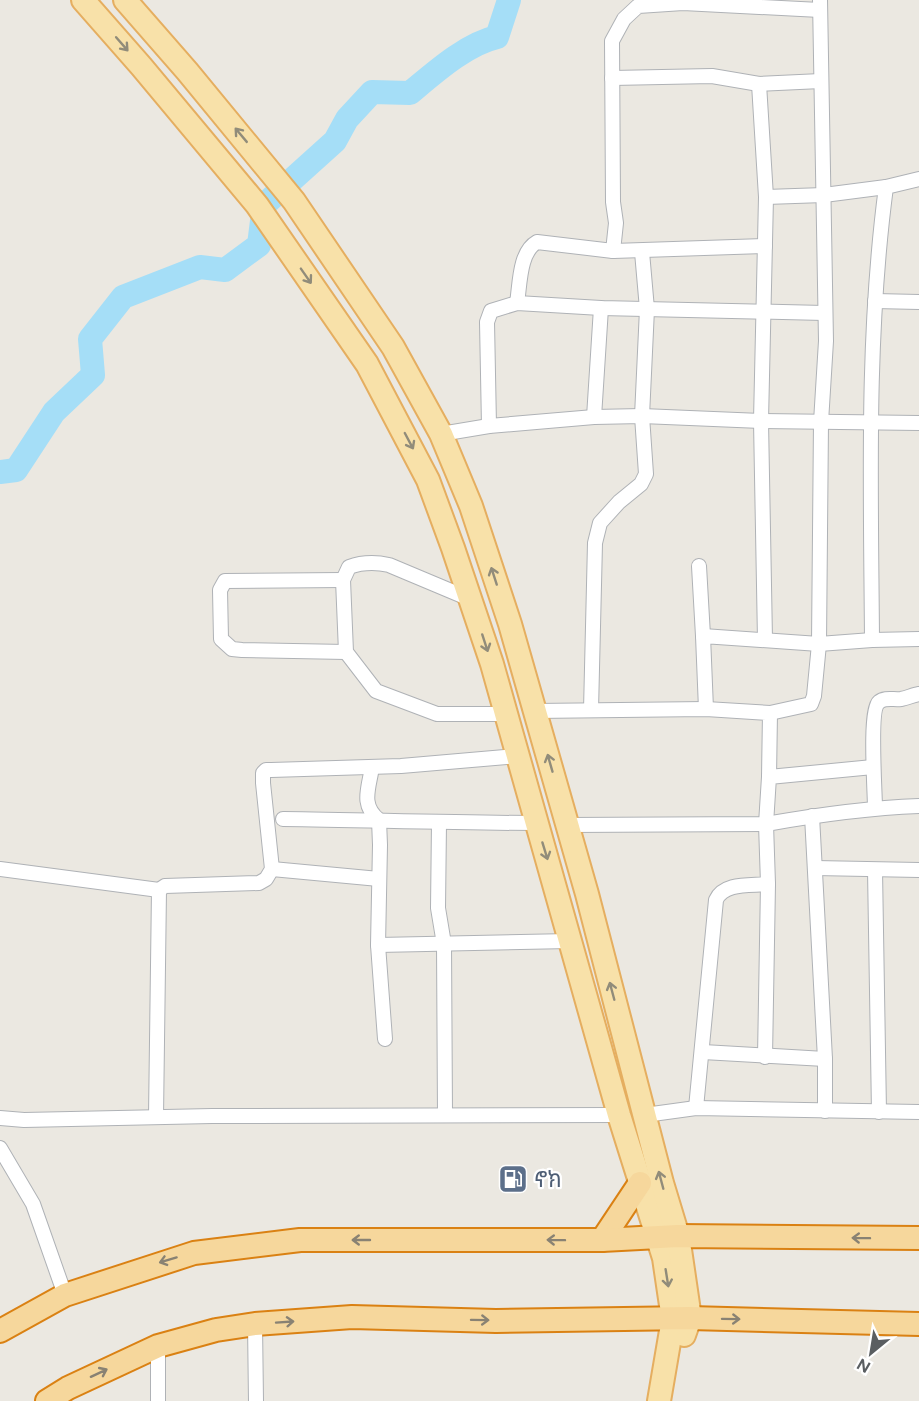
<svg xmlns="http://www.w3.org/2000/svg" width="919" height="1401" viewBox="0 0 919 1401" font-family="Figtree,'Noto Sans Ethiopic',sans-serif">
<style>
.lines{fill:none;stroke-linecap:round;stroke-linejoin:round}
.river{stroke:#a5def7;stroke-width:24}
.minor-casing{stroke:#afb2b6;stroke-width:16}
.primary-casing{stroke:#e5ae60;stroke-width:26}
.trunk-casing{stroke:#da8113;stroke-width:26}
.minor{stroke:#fff;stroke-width:14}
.primary{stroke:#f8e1a9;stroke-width:22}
.trunk{stroke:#f6d79c;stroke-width:22}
.oneway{stroke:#918c7a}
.oneway2{stroke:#898273}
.labels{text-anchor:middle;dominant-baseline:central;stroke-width:4.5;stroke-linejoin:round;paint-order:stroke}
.service-label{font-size:22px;fill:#4e5e75;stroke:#fff;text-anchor:start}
</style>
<rect width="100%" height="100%" fill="#ebe8e1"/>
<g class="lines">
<path class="river" d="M0 472 16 470 54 412 93 375 90 339 123 297 200 267 225 270 259 245 264 205 335 141 347 119 372 92 410 93C434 73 466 44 497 37L509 0"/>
<g class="minor-casing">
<g id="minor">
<polyline points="612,78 712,76 759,84 821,81"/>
<polyline points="759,84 766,197 761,421 765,640"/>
<polyline points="766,197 824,195 886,187"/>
<polyline points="613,251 765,246"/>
<polyline points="875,301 919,302"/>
<path d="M517 303C520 285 519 252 537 242L613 251 616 223 613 202 612 41 624 19 638 6 683 3 820 10"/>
<polyline points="594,417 601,308"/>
<polyline points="489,426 487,322 491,311 517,303 601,308 824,313"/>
<polyline points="441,434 489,426 594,417 642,416 761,421 919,423"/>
<polyline points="699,566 703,636"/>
<polyline points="343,580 225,581 220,590 221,639 232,649 242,650 346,652"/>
<path d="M470 599 389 565C375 562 363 562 349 567L343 580 346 652 376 691 437 714H506"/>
<path d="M872 640C871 489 866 337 886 187L919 179"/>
<polyline points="706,709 703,636 819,644 872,640 919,639"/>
<polyline points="591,710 595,543 600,523 619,502 641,484 646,474 642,416 647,309 642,252"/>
<polyline points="535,711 706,709 770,713 769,777"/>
<polyline points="770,713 811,704 814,696 819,644 821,422 826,341 820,0"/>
<path d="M372 767C369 788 360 805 379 820L380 845 378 945 385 1039"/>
<path d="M875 808C875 792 869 710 879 702 885 697 894 700 901 699 907 698 913 695 919 694"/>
<polyline points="812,816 825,1059 825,1111"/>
<path d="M283 819C368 820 452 823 537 823"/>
<polyline points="439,823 438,908 444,944 445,1115"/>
<polyline points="568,825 766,824 769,777 873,767"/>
<polyline points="815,868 919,870"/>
<polyline points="0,869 159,890"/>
<polyline points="272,869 379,879"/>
<polyline points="875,870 879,1112"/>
<polyline points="378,945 570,941"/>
<polyline points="703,1052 825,1059"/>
<polyline points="765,1057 768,884"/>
<path d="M696 1108 716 900C724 882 751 886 768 884L766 824C817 815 867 808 919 806"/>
<polyline points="645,1115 696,1108 919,1112"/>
<polyline points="156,1117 159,890 165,886 259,883 266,879 272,869 263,783 263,773 266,770 271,770 401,766 517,756"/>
<polyline points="0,1118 24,1120 212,1116 619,1115"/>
<polyline points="0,1148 33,1204 65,1295"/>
<polyline points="255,1324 256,1401"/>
<polyline points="158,1346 158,1401"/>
</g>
</g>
<g class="primary-casing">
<g id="primary">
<polyline points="83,0 141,66 257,205 367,364 428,480 453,548 492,664 619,1115 664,1258 673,1319 659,1401"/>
<polyline points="125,0 187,71 294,201 393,347 441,434 471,506 510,624 587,894 662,1183 678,1236 690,1318 684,1335"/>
</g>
</g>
<g class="trunk-casing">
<g id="trunk">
<polyline points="602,1240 640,1183"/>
<polyline points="0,1331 65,1295 194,1253 300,1240 602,1240 678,1236 919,1238"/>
<polyline points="47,1401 68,1388 158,1346 216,1330 255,1324 352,1317 496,1321 690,1318 919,1324"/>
</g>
</g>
<use href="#minor" class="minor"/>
<use href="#primary" class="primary"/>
<use href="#trunk" class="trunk"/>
</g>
<defs><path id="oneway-shaft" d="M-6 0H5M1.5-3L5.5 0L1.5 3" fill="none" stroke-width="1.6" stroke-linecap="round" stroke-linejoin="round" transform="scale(1.5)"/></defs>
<g class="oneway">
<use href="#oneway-shaft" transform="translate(122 44) rotate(49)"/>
<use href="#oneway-shaft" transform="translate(241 135) rotate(-130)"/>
<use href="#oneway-shaft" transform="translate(306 276) rotate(55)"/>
<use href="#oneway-shaft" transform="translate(409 441) rotate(62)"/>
<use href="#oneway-shaft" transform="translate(494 576) rotate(-108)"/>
<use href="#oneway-shaft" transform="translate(485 643) rotate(72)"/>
<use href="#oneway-shaft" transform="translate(550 763) rotate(-106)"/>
<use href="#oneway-shaft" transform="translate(545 851) rotate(73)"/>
<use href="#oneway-shaft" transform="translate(612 991) rotate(-105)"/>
<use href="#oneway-shaft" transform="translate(661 1180) rotate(-105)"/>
<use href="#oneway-shaft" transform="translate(667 1278) rotate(81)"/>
</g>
<g class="oneway2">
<use href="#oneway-shaft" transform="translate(861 1238) rotate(-179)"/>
<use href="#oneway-shaft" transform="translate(361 1240) rotate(180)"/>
<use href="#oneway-shaft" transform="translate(556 1240) rotate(-179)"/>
<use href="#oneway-shaft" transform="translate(168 1260) rotate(163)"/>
<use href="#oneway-shaft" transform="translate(731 1319) rotate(1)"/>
<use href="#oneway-shaft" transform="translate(480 1320) rotate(1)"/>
<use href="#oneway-shaft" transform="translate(285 1322) rotate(-4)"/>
<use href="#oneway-shaft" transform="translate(99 1373) rotate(-25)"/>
</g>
<defs>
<g id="fuel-square" transform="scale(1.5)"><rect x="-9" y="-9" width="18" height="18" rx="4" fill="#5c6f8a" stroke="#fff"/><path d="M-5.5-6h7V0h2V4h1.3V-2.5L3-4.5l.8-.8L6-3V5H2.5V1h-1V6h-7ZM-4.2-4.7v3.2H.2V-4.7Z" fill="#fff"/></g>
</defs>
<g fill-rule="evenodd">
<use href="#fuel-square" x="513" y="1179"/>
</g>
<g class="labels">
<g class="service-label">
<text x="534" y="1179">ኖክ</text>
</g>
</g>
<g transform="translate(871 1353) rotate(210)" stroke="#ffffff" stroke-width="4.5" paint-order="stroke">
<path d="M0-4.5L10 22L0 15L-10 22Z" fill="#5a5e61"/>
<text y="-9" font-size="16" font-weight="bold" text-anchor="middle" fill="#5a5e61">N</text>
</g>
</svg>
